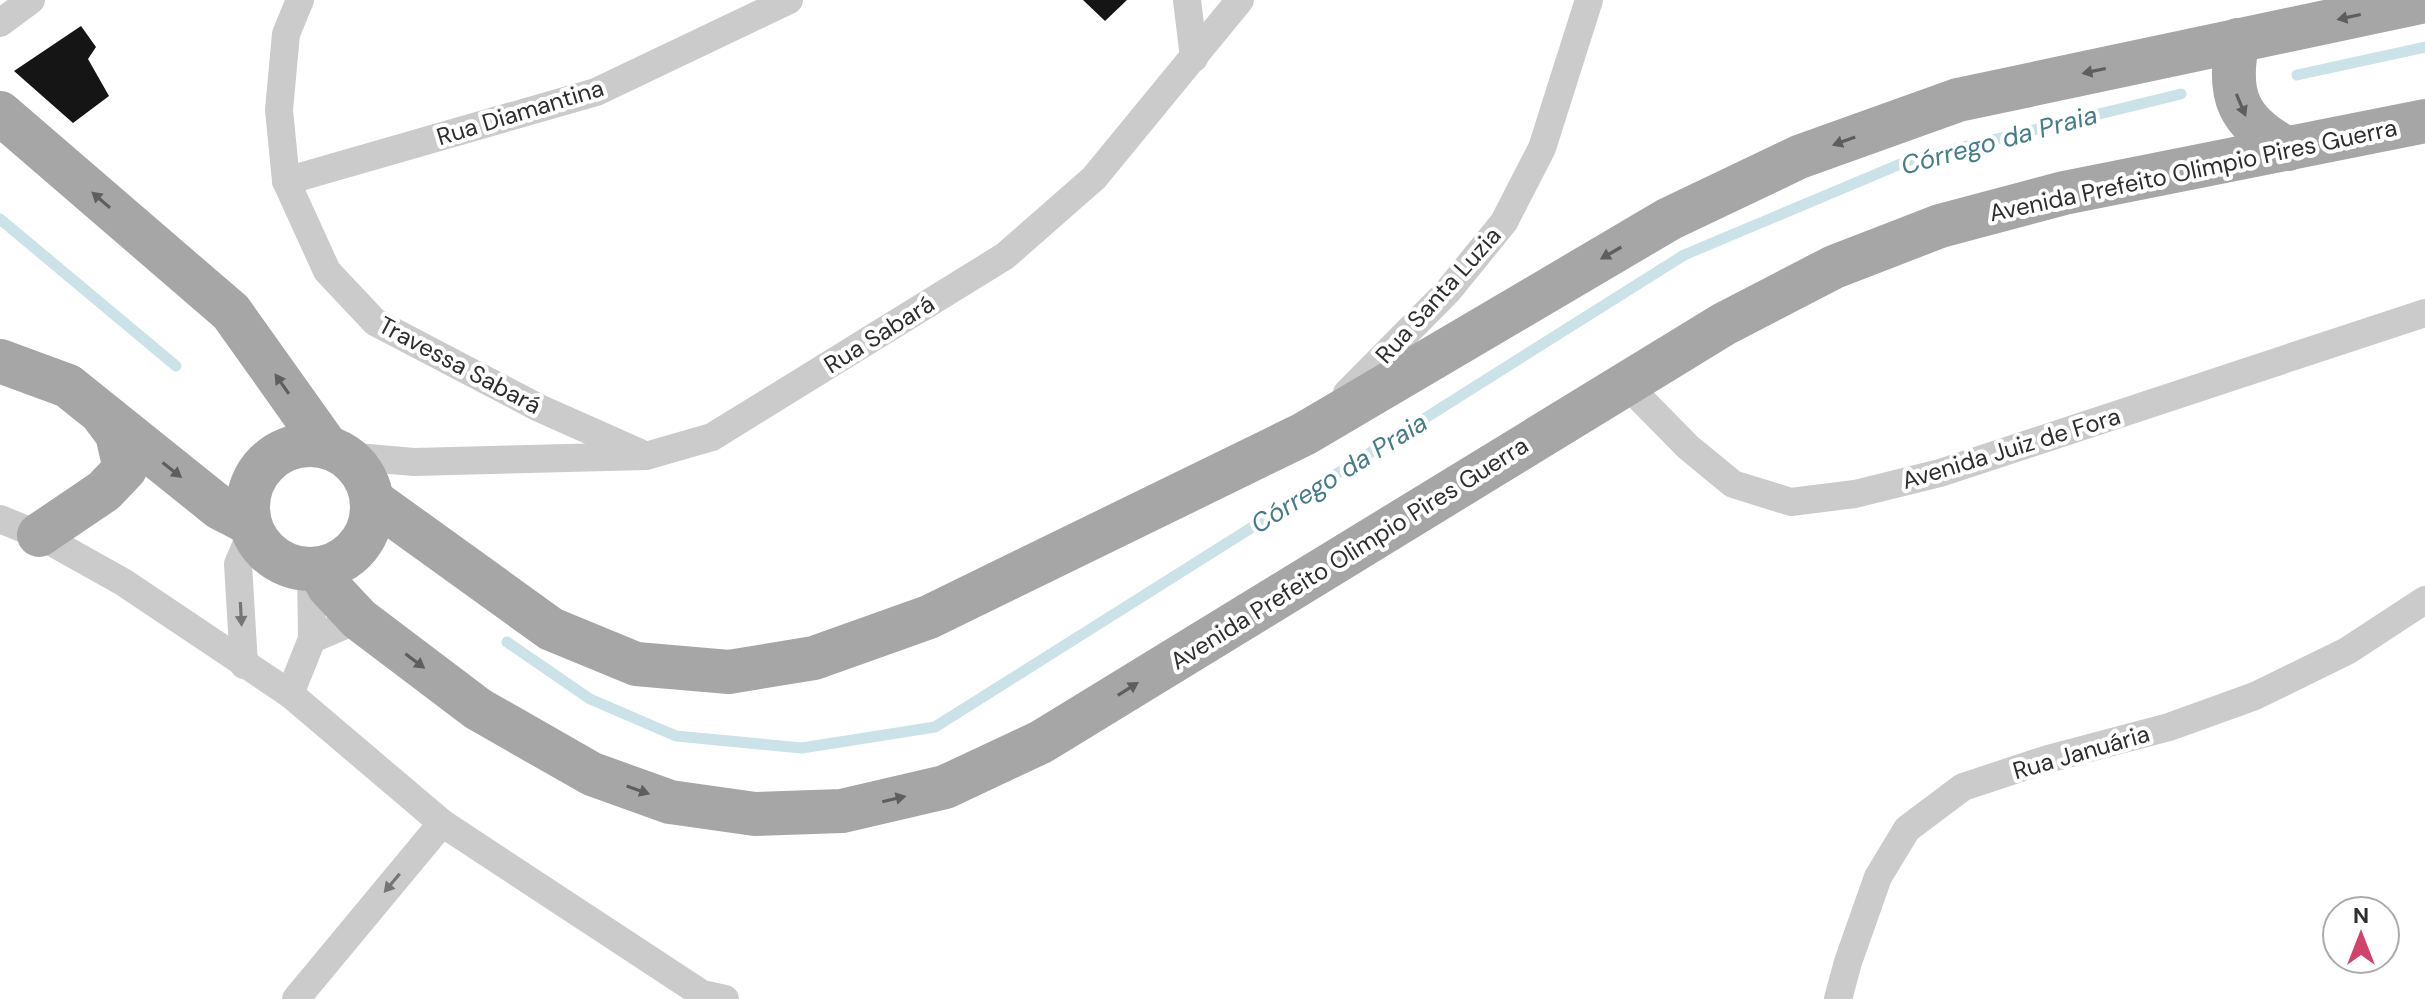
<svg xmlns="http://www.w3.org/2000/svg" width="2425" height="999" viewBox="0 0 2425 999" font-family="'DM Sans',sans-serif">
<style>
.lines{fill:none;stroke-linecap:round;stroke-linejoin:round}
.stream{stroke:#cbe3e8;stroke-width:11}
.building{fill:#151515}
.street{stroke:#cbcbcb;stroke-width:28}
.primary{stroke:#a6a6a6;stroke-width:44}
.oneway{fill:#5e5e5e}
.oneway2{fill:#757575}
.labels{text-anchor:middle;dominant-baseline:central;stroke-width:8;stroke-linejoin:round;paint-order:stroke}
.street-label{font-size:24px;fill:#2e2e2e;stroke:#fff}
.water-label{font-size:26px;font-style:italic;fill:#457c87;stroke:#fff}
</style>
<rect width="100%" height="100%" fill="#fff"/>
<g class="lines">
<g class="stream">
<polyline points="2297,75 2425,47"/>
<polyline points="0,219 176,366"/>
<polyline points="507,642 590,699 676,736 802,748 935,727 1684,255 1910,160 2181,94"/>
</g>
</g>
<g class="building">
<polygon points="1083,0 1127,0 1105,21"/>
<polygon points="81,26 96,47 88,59 109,96 73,123 14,71"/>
</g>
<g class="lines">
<g class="street">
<polyline points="300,0 286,34 279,110 286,181 327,271 375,322 539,408 638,452"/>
<polyline points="1187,0 1194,58"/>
<polyline points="0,23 31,0"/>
<polyline points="286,181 596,92 789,0"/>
<polyline points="1625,383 1688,447 1733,484 1791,502 1855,494 1940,473 2425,313"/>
<polyline points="1347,393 1448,291 1504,222 1542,148 1589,0"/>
<polyline points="345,456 414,462 646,456 712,437 1005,256 1094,178 1240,0"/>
<polyline points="0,519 39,535 123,582 290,694 442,823 702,994 725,999"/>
<polyline points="311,569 312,639"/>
<polyline points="244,665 238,564 252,531"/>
<polyline points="290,694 312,639 359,619"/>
<polyline points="296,999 442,823"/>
<polyline points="1838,999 1848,962 1878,877 1907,829 1963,787 2048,759 2169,727 2255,696 2347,651 2425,600"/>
</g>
<g class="primary">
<path d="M2238 40C2226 95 2238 123 2288 149"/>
<polyline points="0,113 231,312 327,447"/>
<polyline points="0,361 68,386 220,508 249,523"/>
<circle cx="310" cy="507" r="62"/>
<polyline points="372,500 551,629 636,664 729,672 814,658 929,617 1304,434 1669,219 1799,157 1958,100 2425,1"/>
<polyline points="39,535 104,491 125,469 117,434 105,418"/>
<polyline points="319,569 329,587 359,619 478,709 592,774 670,802 755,814 842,811 945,787 1041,742 1724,324 1834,267 1940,226 2064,193 2425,121"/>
</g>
</g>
<defs><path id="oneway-solid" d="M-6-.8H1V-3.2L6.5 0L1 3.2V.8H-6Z" transform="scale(2)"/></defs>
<g class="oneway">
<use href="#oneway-solid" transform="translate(2349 17) rotate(168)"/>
<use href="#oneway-solid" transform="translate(2094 71) rotate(168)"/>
<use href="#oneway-solid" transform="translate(2241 105) rotate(67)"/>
<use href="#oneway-solid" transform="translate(1844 141) rotate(160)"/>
<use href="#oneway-solid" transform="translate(101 200) rotate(-139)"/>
<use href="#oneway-solid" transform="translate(1611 253) rotate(150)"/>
<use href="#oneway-solid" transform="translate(282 384) rotate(-125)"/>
<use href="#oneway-solid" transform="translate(172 470) rotate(38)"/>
<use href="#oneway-solid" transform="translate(415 661) rotate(37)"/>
<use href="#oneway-solid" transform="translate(1128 689) rotate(-32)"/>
<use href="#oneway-solid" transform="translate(638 790) rotate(19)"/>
<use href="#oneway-solid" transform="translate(894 799) rotate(-13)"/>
</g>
<g class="oneway2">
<use href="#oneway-solid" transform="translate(241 614) rotate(87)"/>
<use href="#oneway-solid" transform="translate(392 883) rotate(130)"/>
</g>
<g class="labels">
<g class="street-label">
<text transform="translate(520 112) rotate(-17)">Rua Diamantina</text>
<text transform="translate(2193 170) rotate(-12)">Avenida Prefeito Olimpio Pires Guerra</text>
<text transform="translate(1438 295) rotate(-48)">Rua Santa Luzia</text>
<text transform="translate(879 334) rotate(-32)">Rua Sabará</text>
<text transform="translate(460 365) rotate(28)">Travessa Sabará</text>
<text transform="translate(2011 448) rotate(-17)">Avenida Juiz de Fora</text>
<text transform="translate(1349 553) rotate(-32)">Avenida Prefeito Olimpio Pires Guerra</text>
<text transform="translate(2081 752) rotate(-16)">Rua Januária</text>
</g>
<g class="water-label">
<text transform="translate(1999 140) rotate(-15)">Córrego da Praia</text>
<text transform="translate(1339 473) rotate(-32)">Córrego da Praia</text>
</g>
</g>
<g transform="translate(2361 935)"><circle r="38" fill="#ffffff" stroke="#ababab" stroke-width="2"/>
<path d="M0-6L14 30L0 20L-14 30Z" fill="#d2436c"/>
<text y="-12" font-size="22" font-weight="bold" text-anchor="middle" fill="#2e2e2e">N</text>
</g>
</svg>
